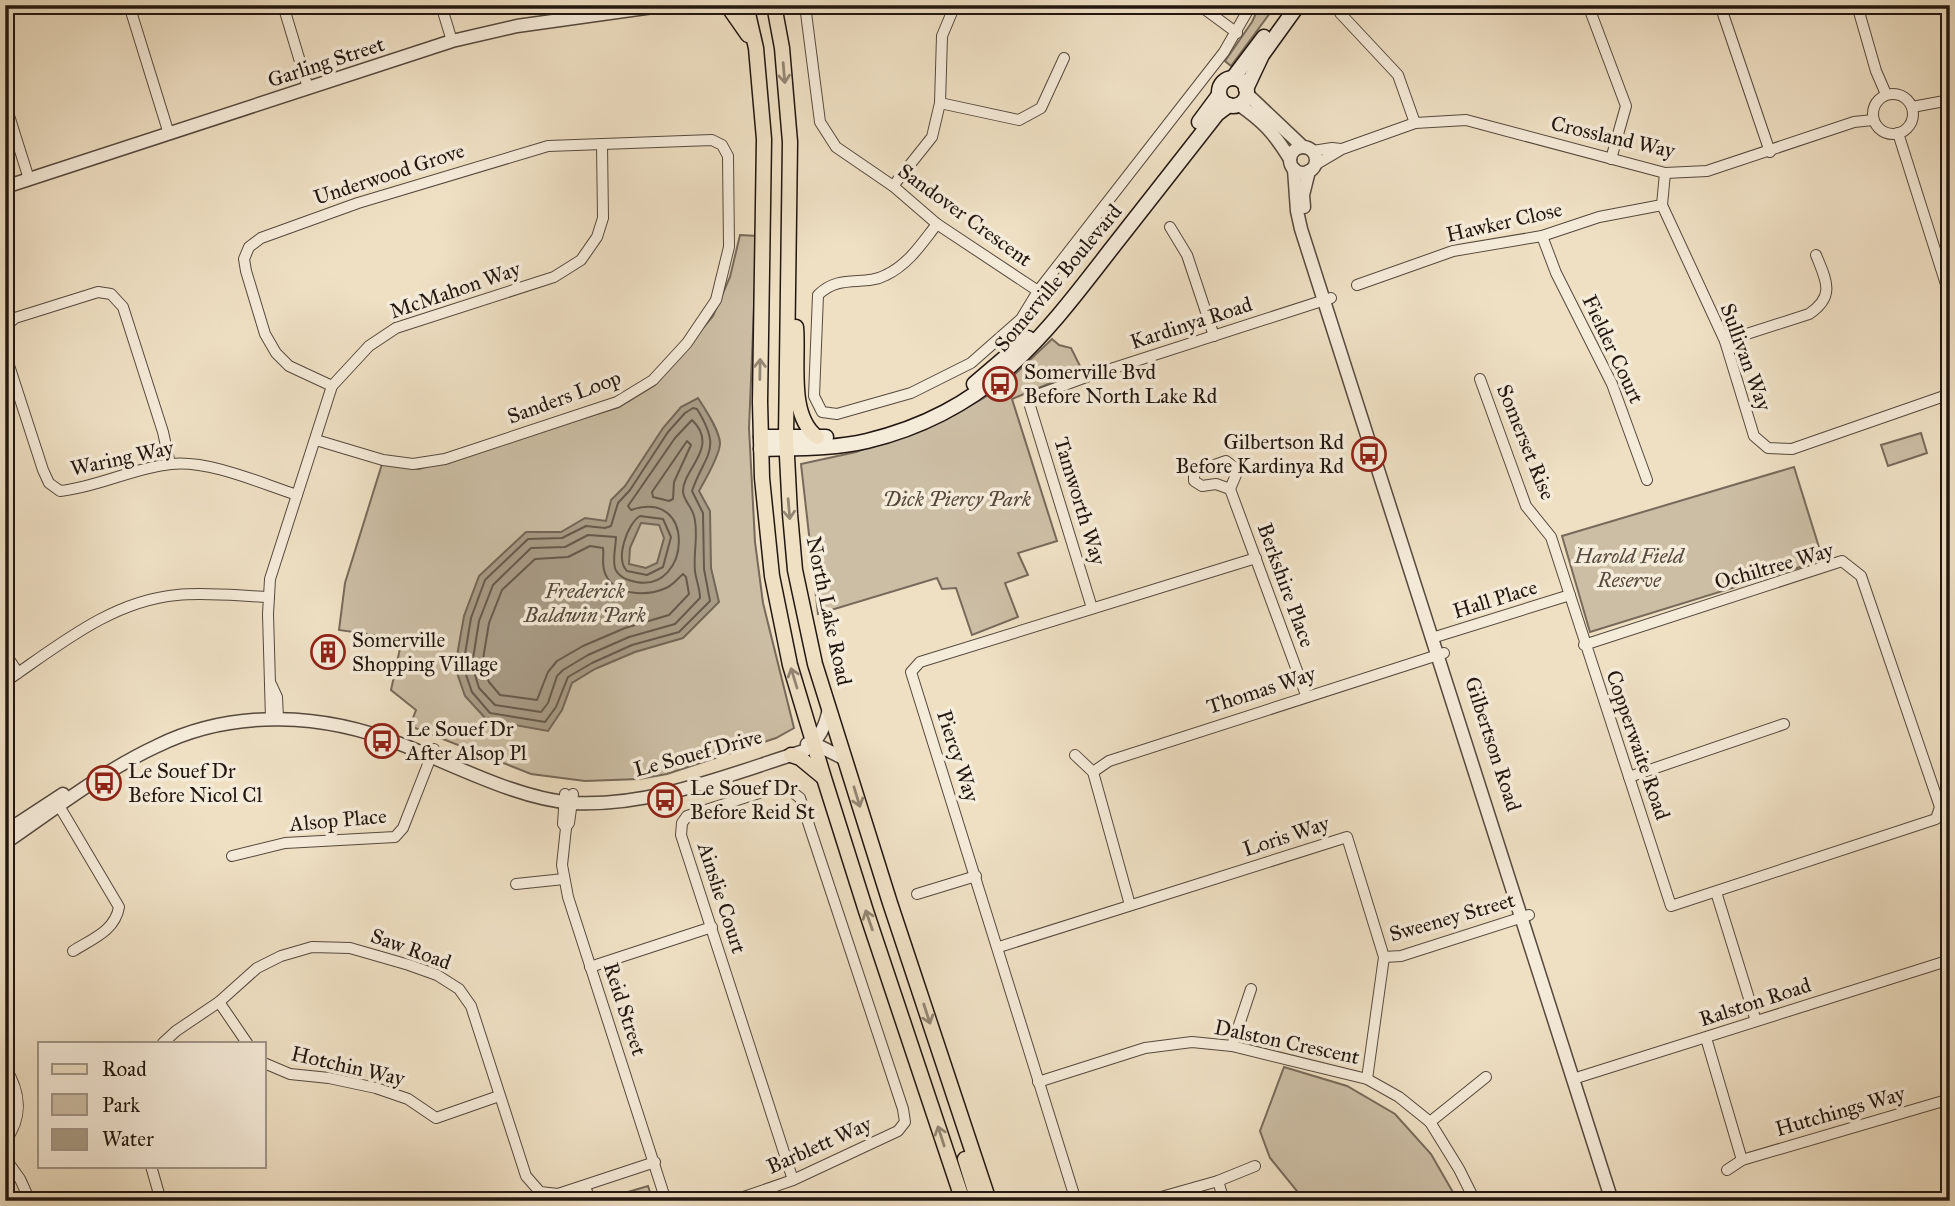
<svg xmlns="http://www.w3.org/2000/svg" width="1955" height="1206" viewBox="0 0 1955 1206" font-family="'IM FELL Great Primer',serif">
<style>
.green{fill:#ccbea5;stroke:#776a5a;stroke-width:2}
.water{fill:#a99c87;stroke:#736757;stroke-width:2;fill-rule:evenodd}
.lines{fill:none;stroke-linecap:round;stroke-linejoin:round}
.shore{stroke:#665a4c;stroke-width:2}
.minor-casing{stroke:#55493d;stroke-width:12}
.tertiary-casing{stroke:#55493d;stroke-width:15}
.secondary-casing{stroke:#221710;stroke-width:17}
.primary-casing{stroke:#221710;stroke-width:17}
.minor{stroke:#f5ebd9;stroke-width:10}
.tertiary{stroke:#f5ebd9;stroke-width:12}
.secondary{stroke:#f5ebd9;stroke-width:14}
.primary{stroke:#efe0c4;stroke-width:14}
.oneway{stroke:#938673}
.labels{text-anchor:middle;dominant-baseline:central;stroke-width:7;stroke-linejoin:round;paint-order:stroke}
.street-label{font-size:21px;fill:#221710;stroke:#f5ebd9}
.poi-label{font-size:21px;fill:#221710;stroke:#f5ebd9;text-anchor:start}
.park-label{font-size:21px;font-style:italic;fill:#55493d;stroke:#f5ebd9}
</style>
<rect width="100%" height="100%" fill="#efe0c4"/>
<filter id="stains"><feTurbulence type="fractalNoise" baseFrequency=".00286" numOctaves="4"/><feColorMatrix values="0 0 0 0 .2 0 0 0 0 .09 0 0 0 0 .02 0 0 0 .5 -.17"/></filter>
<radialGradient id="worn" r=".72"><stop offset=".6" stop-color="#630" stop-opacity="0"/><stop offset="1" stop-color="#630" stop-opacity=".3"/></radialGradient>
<g class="green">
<polygon points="1260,5 1276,5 1231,66 1225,61 1252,22"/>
<polygon points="740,235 757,236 749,428 755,542 763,603 794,728 776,738 667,774 639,779 585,781 531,774 410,726 416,710 391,690 402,639 339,630 345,583 382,464 419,469 619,407 655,385 713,316 730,277"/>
<polygon points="1052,339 1059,345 1071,348 1082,370 1012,399 1057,541 1018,553 1028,575 1005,583 1018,617 972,635 956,588 942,589 937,578 818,614 801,464 856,452 954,415 987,396 1011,378"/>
<polygon points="1921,433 1927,453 1888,466 1881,445"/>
<polygon points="1794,467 1823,560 1590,632 1562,536"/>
<polygon points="1284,1067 1347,1086 1395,1114 1431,1154 1458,1201 1305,1201 1270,1158 1260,1131"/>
<polygon points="648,1186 653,1201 604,1201 604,1199"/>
</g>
<path class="water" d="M698 398C705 409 720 431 720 444 719 457 705 480 699 491L710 511 711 568 719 602 683 638 635 652 595 669 572 683 562 710 548 731 487 720 465 696 455 667 464 616 479 576 526 532H561L585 518 606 521 611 500 625 486 663 428 681 407ZM641 523 659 525 664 538 657 563 646 568 629 564 630 548Z"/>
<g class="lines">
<g class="shore">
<path d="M693 408 697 409C723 451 705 453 692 491L703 513 704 569 710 601 679 632 632 645 592 663 568 677 556 707 545 722 490 713 472 692 463 666 471 618 485 580 528 539 562 538 586 526 605 528 611 526 618 503 630 490 668 432 685 413Z"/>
<path d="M692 420C720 447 683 469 683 491 683 500 692 507 694 516 699 533 693 553 695 571 696 580 700 589 700 598L675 624 629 637 588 655 563 670 557 676 548 703 541 712 495 705 479 688 472 665 479 621 493 585 531 548 565 547 588 535 616 537C615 559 606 576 636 582 691 593 697 487 631 510L628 506 675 438Z"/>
<polygon points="687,441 691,445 674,482 673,499 669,501 653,497 652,492"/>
<path d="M640 516 663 519 671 537 663 567 647 575 627 571C615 559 627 524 640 516Z"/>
<path d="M590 546 603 548C604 555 602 563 604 570 611 596 646 597 666 588 673 585 677 579 683 574L686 577 689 594 669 615 625 628 583 646 557 661 548 672 537 700 500 695 489 682 482 665 489 623 502 590 535 559 568 557Z"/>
</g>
<g class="minor-casing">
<g id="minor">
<polyline points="129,5 169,134"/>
<polyline points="283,5 308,88"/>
<polyline points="441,5 452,41"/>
<polyline points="805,5 820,122 836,147 893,186 937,224 1038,291 1224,52 1251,5"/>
<polyline points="1199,5 1237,33"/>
<polyline points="1588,5 1626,106 1611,159"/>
<polyline points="1720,5 1770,152"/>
<polyline points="1857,5 1876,71 1886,94"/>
<polyline points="1340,13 1398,75 1415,123"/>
<circle cx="1893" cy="114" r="20"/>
<polyline points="5,103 29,179"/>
<polyline points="940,103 1019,120 1041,108 1064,58"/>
<polyline points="1912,107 1950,100"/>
<polyline points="1898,133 1950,297"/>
<polyline points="1313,151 1332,148 1341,149"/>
<polyline points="1315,165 1342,149 1415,123 1466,120 1665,173 1707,171 1854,122 1873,120"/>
<polyline points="1665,173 1662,205 1725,341 1754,436 1768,448 1792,449 1950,394"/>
<polyline points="893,186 932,137 940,103 942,36 955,5"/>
<path d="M937 224C922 243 909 264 886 275 864 287 840 273 818 295L814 396 822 412 837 414 911 393 971 363 1021 319 1038 291"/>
<polyline points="1170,227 1187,255 1214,336"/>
<polyline points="1542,236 1556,273 1612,384 1647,480"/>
<polyline points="1357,285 1453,251 1542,236 1599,217 1662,205"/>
<polyline points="5,327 15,318 98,292 111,294 123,307 163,432 170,464"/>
<path d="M1725 341 1809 314C1836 296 1826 280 1816 255"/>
<path d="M5 353 43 470 49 483 60 491C98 487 133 468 171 464 210 460 260 483 297 495"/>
<polyline points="1480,379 1526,506 1551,537 1671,906 1936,819 1940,807 1861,576 1842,561 1584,645"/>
<polyline points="316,440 383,460 413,464 445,459 617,402 653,380 687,343 716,300 729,247 728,156 722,145 712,140 548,146 358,203 261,238 249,247 244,259 246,271 265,334 276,353 289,366 332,386"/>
<polyline points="1230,489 1238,470 1226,461 1194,472 1194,481 1202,486 1216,484 1230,489 1306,695"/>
<polyline points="1092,608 1030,406 1032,397 1086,377 1331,298"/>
<polyline points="1432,638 1570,595"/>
<polyline points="5,653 18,673"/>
<path d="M5 682C58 646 111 601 177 595 207 592 239 596 269 597"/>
<polyline points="271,684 277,697 278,719"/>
<polyline points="271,719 268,614 270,579 332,386 369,346 396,328 554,277 581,260 597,237 603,218 602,145"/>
<polyline points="1075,755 1093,772 1130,905"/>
<polyline points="1093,772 1109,761 1444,653"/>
<polyline points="1629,777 1784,724"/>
<polyline points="565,794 563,824 566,828 562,865 568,897 666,1201"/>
<path d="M55 799 119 907C115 931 92 939 73 951"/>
<polyline points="566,827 569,823 573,794"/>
<polyline points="232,856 285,843 395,837 403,828 434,749"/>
<polyline points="516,884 564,879"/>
<polyline points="1716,892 1756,1021"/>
<polyline points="917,894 976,876"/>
<polyline points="999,947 1347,837 1384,957 1367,1079"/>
<polyline points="1384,957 1401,956 1529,915"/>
<polyline points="590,967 712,927"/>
<polyline points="219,1002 247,1043"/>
<polyline points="1706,1038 1742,1160"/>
<polyline points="163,1043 176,1031 219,1002 257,968 281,956 312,947 350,948 409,965 437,975 459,989 471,1006 526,1176 540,1192 558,1194 655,1162"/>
<polyline points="1232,1046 1251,989"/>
<polyline points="264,1063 290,1074 329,1078 376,1088 408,1099 436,1118 499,1096"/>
<path d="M5 1067C20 1091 24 1117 5 1141"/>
<polyline points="1573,1079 1950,960"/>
<polyline points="1038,1082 1145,1048 1192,1042 1232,1046 1367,1079 1399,1097 1430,1122 1459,1169 1475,1201"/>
<polyline points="1430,1122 1486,1077"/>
<polyline points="5,1158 20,1179 30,1201"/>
<polyline points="151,1166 161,1201"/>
<polyline points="1727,1170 1742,1160 1950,1099"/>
<polyline points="1218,1181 1224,1201"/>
<polyline points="585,1186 590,1201"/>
<polyline points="179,1201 278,1197 312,1201"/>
<polyline points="732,1201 793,1180 898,1131 905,1122 903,1109 800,798 787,788 772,789 687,816 682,823 681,835 793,1180"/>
<polyline points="1076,1201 911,672 920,662 1256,558"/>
<polyline points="1147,1201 1218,1181 1255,1166"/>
</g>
</g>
<g class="tertiary-casing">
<g id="tertiary">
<polyline points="565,12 616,5"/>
<polyline points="1247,94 1303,147"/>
<path d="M1238 104C1263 121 1274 133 1290 159"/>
<circle cx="1303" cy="160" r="13"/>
<polyline points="1294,169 1297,211 1301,229 1612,1201"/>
<polyline points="5,187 452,41 517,26 667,5"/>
<polyline points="1304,207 1303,195 1309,171"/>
<polyline points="807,744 813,743 845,759"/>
<polyline points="5,832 63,794"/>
<path d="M5 843C55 809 103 771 157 746 234 708 325 713 403 745 454 765 518 799 573 803 652 807 730 774 804 751 819 739 825 728 829 709"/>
</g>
</g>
<g class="secondary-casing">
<g id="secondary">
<polyline points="1233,78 1264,37"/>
<circle cx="1233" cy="92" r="14"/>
<polyline points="1246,89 1262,55 1298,5"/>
<polyline points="1199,122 1219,95"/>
<polyline points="974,384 1028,338"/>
<polyline points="761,437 826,437"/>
<path d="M761 449C796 448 833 449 867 441 987 412 1041 340 1112 248 1147 203 1182 158 1217 114L1229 105"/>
</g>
</g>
<g class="primary-casing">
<g id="primary">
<polyline points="727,5 748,35"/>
<polyline points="746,5 756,48 764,139 760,402 762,478 772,576 790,665 824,778 866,911 963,1201"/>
<polyline points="774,5 782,48 790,142 786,437 790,514 795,570 815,664 890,903 989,1201"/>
<path d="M796 327C799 361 788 415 817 437"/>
<polyline points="791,755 800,758 823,777"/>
<polyline points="965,1159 978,1201"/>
</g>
</g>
<use href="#minor" class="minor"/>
<use href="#tertiary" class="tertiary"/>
<use href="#secondary" class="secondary"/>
<use href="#primary" class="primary"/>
</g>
<defs><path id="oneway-shaft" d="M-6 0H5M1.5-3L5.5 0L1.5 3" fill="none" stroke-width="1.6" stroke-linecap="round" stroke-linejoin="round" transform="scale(1.75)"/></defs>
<g class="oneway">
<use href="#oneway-shaft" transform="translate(784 73) rotate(85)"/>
<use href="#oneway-shaft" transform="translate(760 369) rotate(-89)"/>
<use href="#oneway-shaft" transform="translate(789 509) rotate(85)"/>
<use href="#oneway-shaft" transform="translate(794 678) rotate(-107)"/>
<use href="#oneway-shaft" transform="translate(857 797) rotate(73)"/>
<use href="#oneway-shaft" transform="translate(869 920) rotate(-109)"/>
<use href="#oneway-shaft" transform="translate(927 1014) rotate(72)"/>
<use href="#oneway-shaft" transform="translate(941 1136) rotate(-108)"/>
</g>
<defs>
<g id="bus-ring" transform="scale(1.75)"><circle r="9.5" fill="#f5ebd9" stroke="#8f2418" stroke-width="1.5"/><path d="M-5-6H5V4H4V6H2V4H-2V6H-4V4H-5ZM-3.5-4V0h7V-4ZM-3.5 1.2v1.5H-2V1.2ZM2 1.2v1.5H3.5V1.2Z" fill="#8f2418"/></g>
<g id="building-ring" transform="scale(1.75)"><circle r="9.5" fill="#f5ebd9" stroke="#8f2418" stroke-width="1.5"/><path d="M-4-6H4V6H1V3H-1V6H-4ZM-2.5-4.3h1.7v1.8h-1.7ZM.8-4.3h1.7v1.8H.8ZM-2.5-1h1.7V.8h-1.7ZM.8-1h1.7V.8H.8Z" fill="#8f2418"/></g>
</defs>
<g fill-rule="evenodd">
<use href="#bus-ring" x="1000" y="384"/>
<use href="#bus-ring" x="1369" y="454"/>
<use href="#building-ring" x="328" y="652"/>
<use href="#bus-ring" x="382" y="741"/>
<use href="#bus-ring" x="104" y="783"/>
<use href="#bus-ring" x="665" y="800"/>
</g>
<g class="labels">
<g class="street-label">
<text transform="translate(326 62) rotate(-18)">Garling Street</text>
<text transform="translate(1613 137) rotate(13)">Crossland Way</text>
<text transform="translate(389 174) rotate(-18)">Underwood Grove</text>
<text transform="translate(965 215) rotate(36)">Sandover Crescent</text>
<text transform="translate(1504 222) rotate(-13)">Hawker Close</text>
<text transform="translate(1058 278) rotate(-50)">Somerville Boulevard</text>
<text transform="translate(455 290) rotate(-19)">McMahon Way</text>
<text transform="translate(1191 323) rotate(-18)">Kardinya Road</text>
<text transform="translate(1613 349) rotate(65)">Fielder Court</text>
<text transform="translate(1746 357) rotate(70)">Sullivan Way</text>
<text transform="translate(564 397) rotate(-20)">Sanders Loop</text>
<text transform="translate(1526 442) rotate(68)">Somerset Rise</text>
<text transform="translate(122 458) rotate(-12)">Waring Way</text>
<text transform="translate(1080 501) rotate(73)">Tamworth Way</text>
<text transform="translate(1774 566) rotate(-16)">Ochiltree Way</text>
<text transform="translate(1286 585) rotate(70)">Berkshire Place</text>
<text transform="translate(1495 599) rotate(-17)">Hall Place</text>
<text transform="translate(829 611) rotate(78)">North Lake Road</text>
<text transform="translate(1261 690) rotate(-18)">Thomas Way</text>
<text transform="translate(1493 744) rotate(72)">Gilbertson Road</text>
<text transform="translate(1638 745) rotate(71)">Copperwaite Road</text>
<text transform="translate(698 753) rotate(-15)">Le Souef Drive</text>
<text transform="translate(958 756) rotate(72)">Piercy Way</text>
<text transform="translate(338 820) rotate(-5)">Alsop Place</text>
<text transform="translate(1286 836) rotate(-18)">Loris Way</text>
<text transform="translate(722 898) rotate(72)">Ainslie Court</text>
<text transform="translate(1452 917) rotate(-16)">Sweeney Street</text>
<text transform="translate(411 949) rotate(20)">Saw Road</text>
<text transform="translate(1755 1002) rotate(-18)">Ralston Road</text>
<text transform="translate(625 1009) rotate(72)">Reid Street</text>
<text transform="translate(1287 1042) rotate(12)">Dalston Crescent</text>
<text transform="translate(348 1066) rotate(13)">Hotchin Way</text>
<text transform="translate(1840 1111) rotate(-16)">Hutchings Way</text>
<text transform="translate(819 1145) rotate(-24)">Barblett Way</text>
</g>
<g class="poi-label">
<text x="1024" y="372">Somerville Bvd<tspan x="1024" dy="24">Before North Lake Rd</tspan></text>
<text x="1344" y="442" text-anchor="end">Gilbertson Rd<tspan x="1344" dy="24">Before Kardinya Rd</tspan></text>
<text x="352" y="640">Somerville<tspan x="352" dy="24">Shopping Village</tspan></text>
<text x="406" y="729">Le Souef Dr<tspan x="406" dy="24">After Alsop Pl</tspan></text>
<text x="128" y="771">Le Souef Dr<tspan x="128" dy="24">Before Nicol Cl</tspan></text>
<text x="690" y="788">Le Souef Dr<tspan x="690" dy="24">Before Reid St</tspan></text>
</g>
<g class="park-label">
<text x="957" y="499">Dick Piercy Park</text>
<text x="1629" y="556">Harold Field<tspan x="1629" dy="24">Reserve</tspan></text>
<text x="585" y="591">Frederick<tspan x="585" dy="24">Baldwin Park</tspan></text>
</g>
</g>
<rect width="1955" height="1206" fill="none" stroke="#efe0c4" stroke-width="28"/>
<rect x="7" y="7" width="1941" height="1192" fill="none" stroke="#221710" stroke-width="3.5"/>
<rect x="14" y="14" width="1927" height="1178" fill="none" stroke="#221710" stroke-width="2"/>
<rect x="38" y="1042" width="228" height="126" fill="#f5ebd9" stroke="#a19689" stroke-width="2"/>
<rect x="52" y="1064" width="35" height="10" fill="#efe0c4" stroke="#a19689" stroke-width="2"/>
<text x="102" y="1076" font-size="21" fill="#221710">Road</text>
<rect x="52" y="1094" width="35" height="21" fill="#ccbea5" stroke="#a19689" stroke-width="2"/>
<text x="102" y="1112" font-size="21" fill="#221710">Park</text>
<rect x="52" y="1129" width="35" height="21" fill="#a99c87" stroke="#a19689" stroke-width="2"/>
<text x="102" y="1146" font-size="21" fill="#221710">Water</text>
<rect width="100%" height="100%" filter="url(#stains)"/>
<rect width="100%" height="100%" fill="url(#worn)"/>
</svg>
